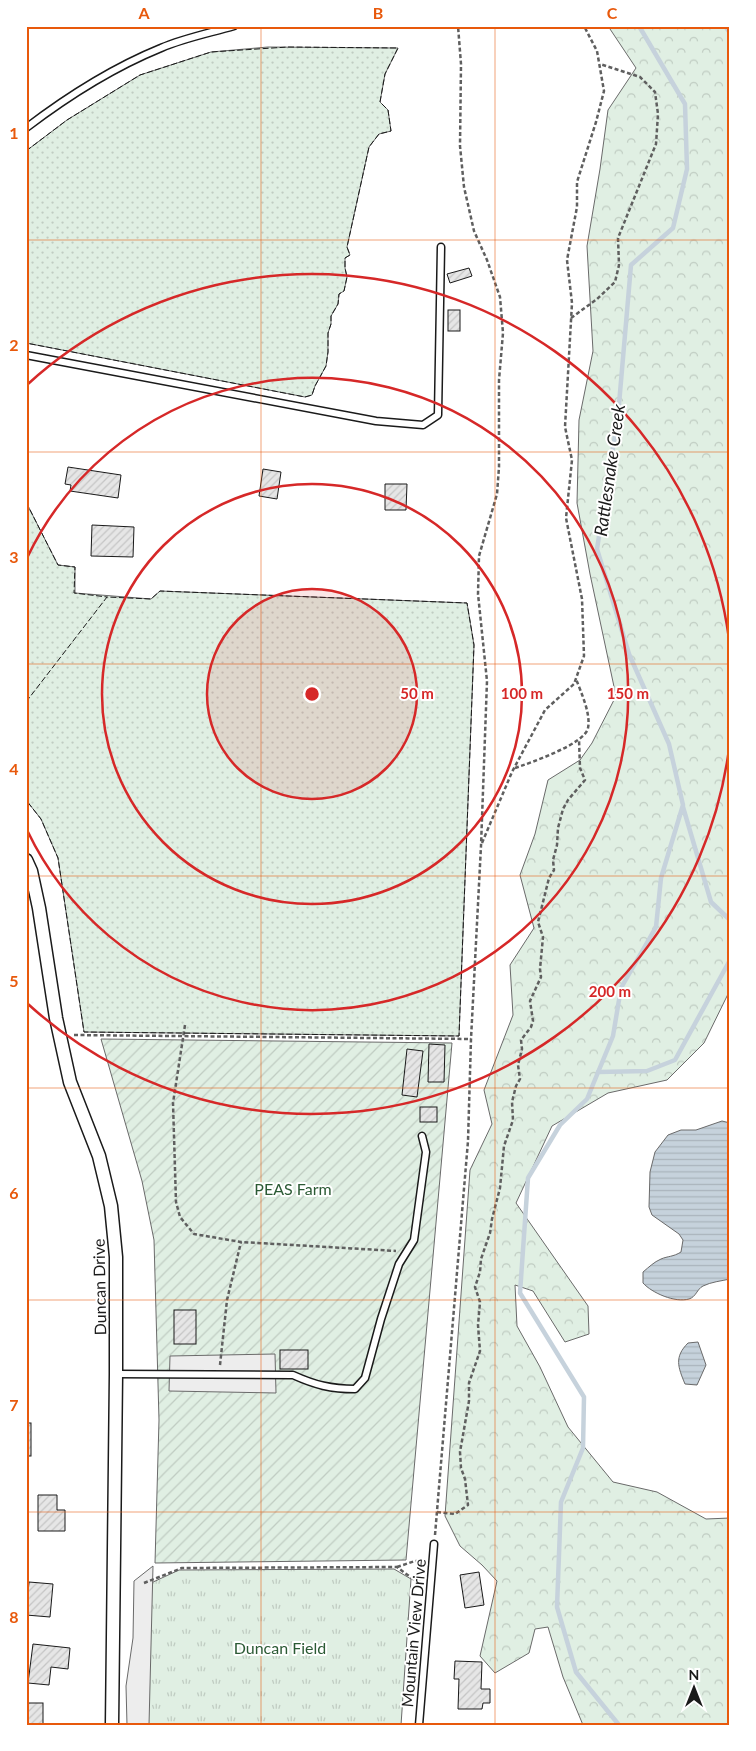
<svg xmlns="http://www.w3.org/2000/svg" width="756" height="1751" viewBox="0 0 756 1751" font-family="Lato,sans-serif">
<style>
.grass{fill:url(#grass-dots);stroke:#6a6a6a}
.forest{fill:url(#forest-crowns);stroke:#6a6a6a}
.park{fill:url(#park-tufts);stroke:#6a6a6a}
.garden{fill:url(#garden-furrows);stroke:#6a6a6a}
.parking{fill:#ededed;stroke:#6a6a6a}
.water{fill:url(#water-rules);stroke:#6a6a6a}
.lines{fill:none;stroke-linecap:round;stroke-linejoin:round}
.stream{stroke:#c6d2dc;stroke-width:4.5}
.building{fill:url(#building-hatch);stroke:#1a1a1a}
.lane-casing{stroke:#1a1a1a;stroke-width:9}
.street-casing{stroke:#1a1a1a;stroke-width:15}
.path{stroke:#5f5f5f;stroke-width:2.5;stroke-dasharray:4 2.5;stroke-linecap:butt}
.lane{stroke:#fff;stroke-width:6}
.street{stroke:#fff;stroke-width:12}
.fence{stroke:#1a1a1a;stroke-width:1;stroke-dasharray:6 2.5;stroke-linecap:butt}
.grid{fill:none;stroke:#e8590c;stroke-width:1;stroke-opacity:0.55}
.ring{fill:none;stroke:#d62828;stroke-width:2.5}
.labels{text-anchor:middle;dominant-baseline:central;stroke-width:4;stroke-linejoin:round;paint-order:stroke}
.park-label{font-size:16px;fill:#2b5a34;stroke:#fff}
.street-label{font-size:16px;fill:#1a1a1a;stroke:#fff}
.water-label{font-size:18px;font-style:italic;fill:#1a1a1a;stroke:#fff}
.centre{fill:#d62828;stroke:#fff;stroke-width:2.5}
.ring-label{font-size:15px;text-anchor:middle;font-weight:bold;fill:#d62828;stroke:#fff;stroke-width:4;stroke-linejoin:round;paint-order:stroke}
.neatline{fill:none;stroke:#e8590c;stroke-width:2}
.grid-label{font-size:16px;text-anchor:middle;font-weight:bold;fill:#e8590c}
</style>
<defs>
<pattern id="grass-dots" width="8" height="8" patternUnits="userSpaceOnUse" patternTransform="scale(1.25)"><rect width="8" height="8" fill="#e0efe3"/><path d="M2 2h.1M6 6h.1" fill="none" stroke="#c0ccc2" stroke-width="1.8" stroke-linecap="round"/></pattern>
<pattern id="forest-crowns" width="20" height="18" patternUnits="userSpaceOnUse" patternTransform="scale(1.25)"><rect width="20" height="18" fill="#e0efe3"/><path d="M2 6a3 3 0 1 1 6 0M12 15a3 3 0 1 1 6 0" fill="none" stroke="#c0ccc2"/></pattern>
<pattern id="park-tufts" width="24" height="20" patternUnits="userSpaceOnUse" patternTransform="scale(1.25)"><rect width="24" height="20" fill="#e0efe3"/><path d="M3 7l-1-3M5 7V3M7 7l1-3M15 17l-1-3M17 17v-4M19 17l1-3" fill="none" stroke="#c0ccc2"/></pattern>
<pattern id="garden-furrows" width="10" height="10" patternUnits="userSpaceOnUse" patternTransform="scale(1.25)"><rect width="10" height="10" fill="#e0efe3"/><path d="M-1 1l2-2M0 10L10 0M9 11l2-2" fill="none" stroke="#c0ccc2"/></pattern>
<pattern id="water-rules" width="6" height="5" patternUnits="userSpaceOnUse" patternTransform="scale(1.25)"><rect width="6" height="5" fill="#c6d2dc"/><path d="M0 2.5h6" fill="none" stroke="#aab4bc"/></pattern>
<pattern id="building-hatch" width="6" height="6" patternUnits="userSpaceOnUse" patternTransform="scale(1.25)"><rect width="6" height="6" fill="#e6e6e6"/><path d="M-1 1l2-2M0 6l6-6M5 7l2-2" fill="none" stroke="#c5c5c5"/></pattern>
</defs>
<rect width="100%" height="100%" fill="#fff"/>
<g class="grass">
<polygon points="268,47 398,48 385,74 380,102 388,110 391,131 379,134 369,147 347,247 350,255 345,258 345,268 347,277 344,291 339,294 338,304 331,316 331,324 328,333 328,352 326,366 315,386 312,395 305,397 26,343 26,151 67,120 140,75 211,52"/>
<polygon points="26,502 58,565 75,567 75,593 151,599 160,591 467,603 474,645 459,1036 84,1032 58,858 41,819 26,800"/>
</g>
<polygon class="forest" points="608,26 730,26 730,990 704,1043 667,1080 608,1093 552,1126 516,1203 588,1306 589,1334 565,1342 533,1291 515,1285 517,1326 540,1367 568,1427 613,1482 657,1492 706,1519 730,1518 730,1725 583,1725 563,1677 548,1627 535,1629 529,1653 495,1673 480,1656 497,1581 482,1565 460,1546 445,1516 470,1170 492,1124 484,1090 513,1015 510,965 534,928 520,875 535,834 548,780 580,760 592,743 616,696 590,574 577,503 579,420 593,351 587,246 600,169 608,110 636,68"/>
<polygon class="park" points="394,1569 411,1579 401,1725 148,1725 151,1583 179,1570"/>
<polygon class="garden" points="101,1039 452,1043 406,1560 155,1563 159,1420 154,1240 142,1181"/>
<g class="parking">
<polygon points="275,1354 276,1393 169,1391 170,1356"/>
<polygon points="153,1566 149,1725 127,1725 126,1686 133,1638 134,1581"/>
</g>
<g class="water">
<path d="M722 1121 730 1123V1279C721 1281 711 1282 703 1286 697 1289 696 1297 689 1299 675 1303 652 1293 643 1283V1272C649 1267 654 1262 661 1259 668 1256 673 1257 681 1252L683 1240 679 1234 652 1215 649 1207 650 1172 655 1152 668 1135 681 1130H696Z"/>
<path d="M698 1342 706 1365 697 1385 685 1384C678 1367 674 1357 688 1343Z"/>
</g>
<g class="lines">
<g class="stream">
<polyline points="725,26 730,33"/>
<polyline points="683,807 711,902 730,920"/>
<polyline points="598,1072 647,1071 675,1060 730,960"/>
<polyline points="619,1725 576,1672 557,1607 561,1502 583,1448 584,1397 520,1293 528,1178 560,1125 587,1099 613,1036 621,988 656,927 661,878 683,805 669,744 629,654 597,549 618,416 631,265 673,228 687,169 685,104 639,26"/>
</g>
</g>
<g class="building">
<polygon points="469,268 472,276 450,283 447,274"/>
<rect x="448" y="310" width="12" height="21"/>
<polygon points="68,467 121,475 118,498 70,491 71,485 65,484"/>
<polygon points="263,469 281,472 277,499 259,496"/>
<polygon points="385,484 407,484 406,510 385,510"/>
<polygon points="92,525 134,527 133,557 91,556"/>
<polygon points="429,1044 445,1045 444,1082 428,1082"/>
<polygon points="407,1049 423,1051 417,1097 402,1095"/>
<rect x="420" y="1107" width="17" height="15"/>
<rect x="174" y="1310" width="22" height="34"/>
<rect x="280" y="1350" width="28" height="19"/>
<rect x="26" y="1423" width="5" height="33"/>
<polygon points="38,1495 57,1495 57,1510 65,1510 65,1531 38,1531"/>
<polygon points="479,1572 484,1605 465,1608 460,1575"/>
<polygon points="29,1582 53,1584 50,1617 26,1615"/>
<polygon points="33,1644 70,1648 68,1669 51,1667 49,1685 28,1683"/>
<polygon points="455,1661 482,1662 481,1689 490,1689 490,1703 483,1703 482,1709 458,1709 459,1679 454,1679"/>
<rect x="26" y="1703" width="17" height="22"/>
</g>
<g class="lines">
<g class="lane-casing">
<g id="lane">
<path d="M26 128C68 96 112 68 161 48 184 38 210 33 234 26"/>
<polyline points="26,355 376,421 423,425 438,415 441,247"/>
<path d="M116 1374 293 1375C315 1385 331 1389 355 1389L365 1378 381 1319 399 1264 414 1240 426 1152 422 1136"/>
<polyline points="419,1725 434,1544"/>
</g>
</g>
<g class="street-casing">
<polyline id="street" points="26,860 31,871 39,908 56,1018 70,1082 99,1156 111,1206 116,1257 116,1374 112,1725"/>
</g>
<g class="path">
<polyline points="571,318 597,299 615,282 619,265 618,238 656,144 658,114 655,92 640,77 600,64"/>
<path d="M515 768C530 763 585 744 588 728 591 714 581 692 576 679"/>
<polyline points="482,843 512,772 545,710 574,684 584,656 582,599 566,518 572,460 565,427 572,303 567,260 577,207 577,182 596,122 604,91 597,51 584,26"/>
<polyline points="185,1025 173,1103 176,1202 180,1217 194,1234 241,1242 396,1251"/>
<polyline points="74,1035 471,1039"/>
<polyline points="220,1365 227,1300 241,1242"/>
<polyline points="437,1512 455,1514 468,1505 465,1479 461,1468 460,1452 469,1401 469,1383 480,1351 478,1325 480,1302 475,1287 480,1272 481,1259 490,1233 492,1219 500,1188 504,1146 513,1120 512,1102 516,1086 520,1079 518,1065 522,1049 521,1040 531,1027 533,1021 530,1001 541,977 540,969 543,937 538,922 549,878 554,870 553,860 557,845 558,828 563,809 568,800 585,780 580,768 579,739"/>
<polyline points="435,1535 468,1141 471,1039 481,846 487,681 478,594 479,556 497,494 499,467 499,380 503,333 500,297 487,260 474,231 464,187 460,146 461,64 458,26"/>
<polyline points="397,1567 415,1561 424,1561"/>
<polyline points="144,1583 182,1568 397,1567 413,1579 421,1579"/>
</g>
<use href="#lane" class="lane"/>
<use href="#street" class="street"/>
<g class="fence">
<polyline points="26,151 67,120 140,75 211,52 288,47 398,48 385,74 380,102 388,110 391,131 379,134 369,147 347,247 350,255 345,258 345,268 347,277 344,291 339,294 338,304 331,316 331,324 328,333 328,352 326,366 315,386 312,395 305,397 26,343"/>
<polyline points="26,502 58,565 75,567 74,593 107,597"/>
<polyline points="26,702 107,597 151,599 160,591 467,603 474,645 459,1036 84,1032 58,858 41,819 26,800"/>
</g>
</g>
<path class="grid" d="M261 26V1725M495 26V1725M26 240H730M26 452H730M26 664H730M26 876H730M26 1088H730M26 1300H730M26 1512H730"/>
<circle cx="312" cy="694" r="105" fill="#d62828" fill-opacity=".12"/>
<g class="ring">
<circle cx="312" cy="694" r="105"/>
<circle cx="312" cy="694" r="210"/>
<path d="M27 558A316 316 0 1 1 27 830"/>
<path d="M729 749A421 421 0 0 1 28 1004M28 384A421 421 0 0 1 729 639"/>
</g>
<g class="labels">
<g class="park-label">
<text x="293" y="1188">PEAS Farm</text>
<text x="280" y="1647">Duncan Field</text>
</g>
<g class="street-label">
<text transform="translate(99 1287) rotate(-91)">Duncan Drive</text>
<text transform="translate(413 1633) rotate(-85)">Mountain View Drive</text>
</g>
<g class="water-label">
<text transform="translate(609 470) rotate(-82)">Rattlesnake Creek</text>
</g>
</g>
<circle cx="312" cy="694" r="8" class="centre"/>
<g class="ring-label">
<text x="417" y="699">50 m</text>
<text x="522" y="699">100 m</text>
<text x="628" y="699">150 m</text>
<text x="610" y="997">200 m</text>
</g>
<rect width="756" height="1751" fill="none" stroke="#ffffff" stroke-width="55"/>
<g transform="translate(694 1688)" stroke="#ffffff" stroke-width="4" paint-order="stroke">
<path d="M0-4L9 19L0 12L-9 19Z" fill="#1a1a1a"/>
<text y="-8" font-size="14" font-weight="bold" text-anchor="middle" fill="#1a1a1a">N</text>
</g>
<rect x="28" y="28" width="700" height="1696" class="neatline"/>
<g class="grid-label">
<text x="144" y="19">A</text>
<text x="378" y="19">B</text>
<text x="612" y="19">C</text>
<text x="14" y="139">1</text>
<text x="14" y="351">2</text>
<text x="14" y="563">3</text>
<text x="14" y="775">4</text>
<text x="14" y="987">5</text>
<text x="14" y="1199">6</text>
<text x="14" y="1411">7</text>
<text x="14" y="1623">8</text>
</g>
</svg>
